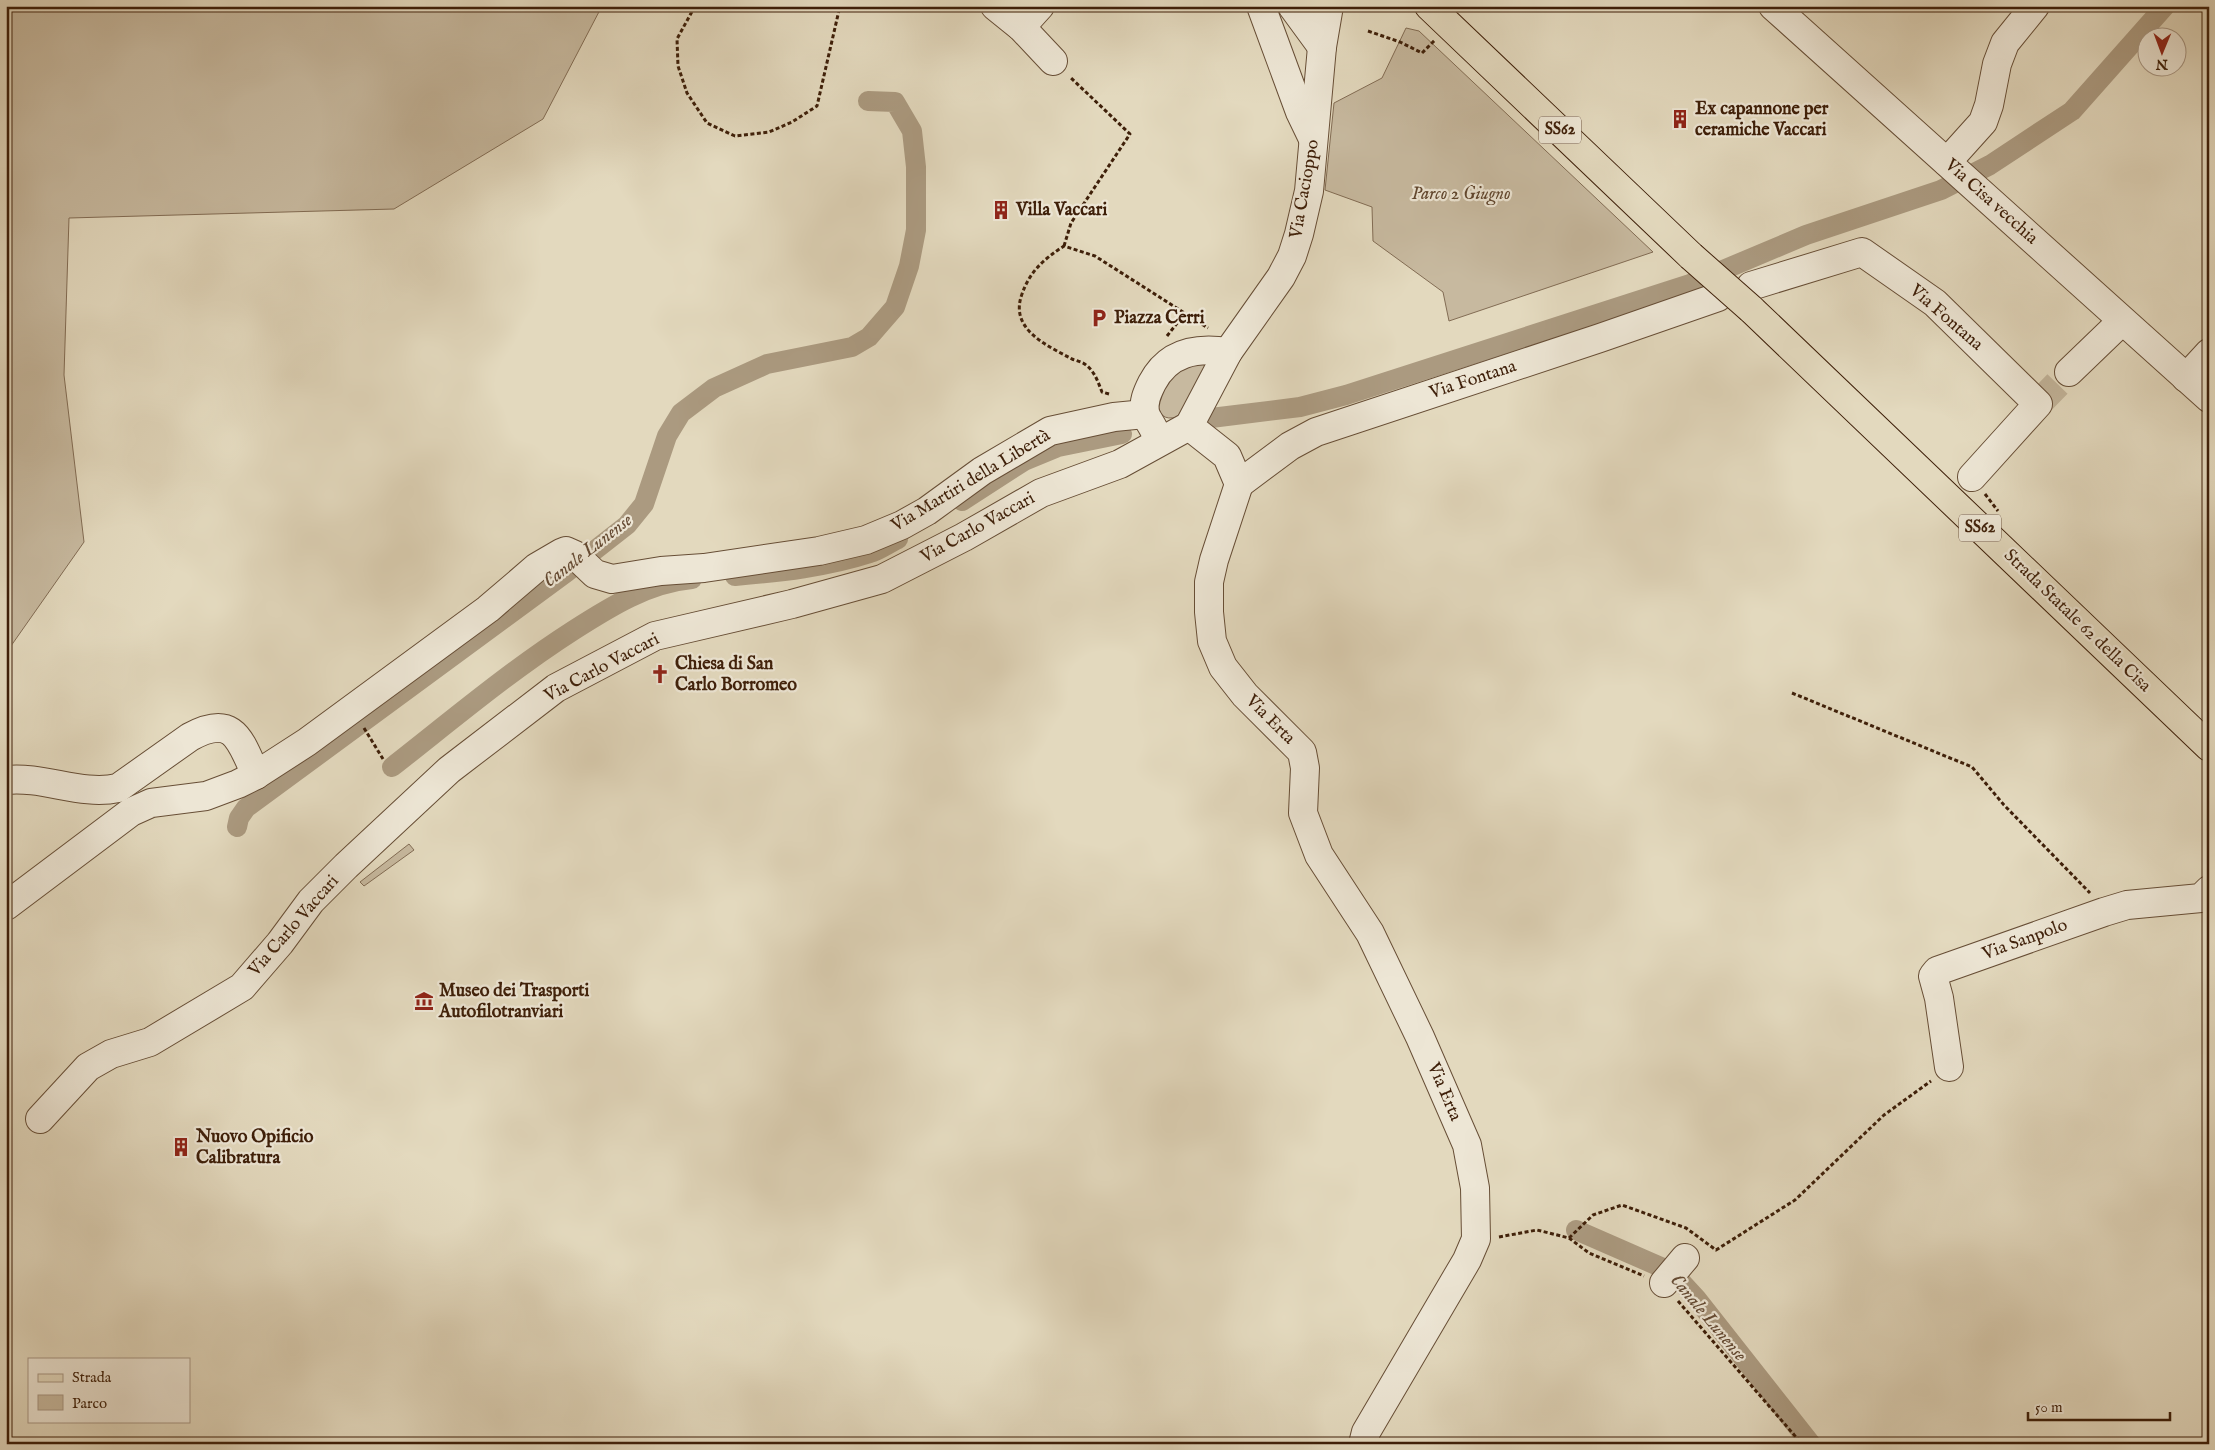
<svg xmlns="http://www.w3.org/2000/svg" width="2215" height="1450" viewBox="0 0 2215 1450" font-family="'IM FELL English',serif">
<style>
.green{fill:#c7b99f;stroke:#826c54}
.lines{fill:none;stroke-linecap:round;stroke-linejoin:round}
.canal{stroke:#ab9a80;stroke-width:20}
.minor-tunnel{stroke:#c2b49a;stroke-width:28;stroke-dasharray:28 14;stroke-linecap:butt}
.minor-casing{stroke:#674e36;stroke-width:30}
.major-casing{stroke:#3e1f09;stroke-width:30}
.path{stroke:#3e1f09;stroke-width:3;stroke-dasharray:4 2.5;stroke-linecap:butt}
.minor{stroke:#ede6d5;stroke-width:28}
.major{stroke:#e3d9be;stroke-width:28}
.major-bridge-casing{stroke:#3e1f09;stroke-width:30;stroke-linecap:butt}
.major-bridge{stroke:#e3d9be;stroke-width:28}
.labels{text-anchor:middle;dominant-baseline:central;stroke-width:4.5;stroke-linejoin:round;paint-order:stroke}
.shield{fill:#ede6d5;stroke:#725b46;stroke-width:1}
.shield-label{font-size:16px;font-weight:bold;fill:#3e1f09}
.poi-label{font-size:18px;font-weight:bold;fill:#3e1f09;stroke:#ede6d5;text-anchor:start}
.street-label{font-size:18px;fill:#3e1f09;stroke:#ede6d5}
.park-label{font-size:18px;font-style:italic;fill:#60462e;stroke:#ede6d5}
.water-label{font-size:19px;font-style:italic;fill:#644a33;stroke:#ede6d5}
</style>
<rect width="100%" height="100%" fill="#e3d9be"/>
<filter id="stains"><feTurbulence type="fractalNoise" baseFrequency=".004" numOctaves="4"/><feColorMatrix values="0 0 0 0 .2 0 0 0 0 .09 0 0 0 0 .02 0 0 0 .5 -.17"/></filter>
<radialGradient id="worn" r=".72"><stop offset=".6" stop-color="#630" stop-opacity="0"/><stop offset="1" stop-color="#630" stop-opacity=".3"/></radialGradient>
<g class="green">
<polygon points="6,6 602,6 543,119 394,209 69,218 64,375 84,542 6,653"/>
<polygon points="1406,28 1419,31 1653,252 1449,321 1443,292 1373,241 1372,207 1325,190 1334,103 1382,78"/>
<path d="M1199 361 1205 366 1206 370 1183 415C1151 428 1158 396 1161 378Z"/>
<polygon points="409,844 414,850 364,886 360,882"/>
</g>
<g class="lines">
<g class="canal">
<polyline points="1211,418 1300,407 1346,395 1690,284 1806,235 1941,190 1990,165 2072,111 2165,6"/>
<polyline points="962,501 1024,461 1058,447 1122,434"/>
<path d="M735 576C781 572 827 567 870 553 880 550 889 543 898 539"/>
<path d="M392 767C452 720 510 671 574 630 610 607 648 583 692 579"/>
<polyline points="237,827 239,818 246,808 567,572 627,525 644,504 667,436 681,413 714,388 767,364 852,347 869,337 895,307 909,266 916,230 916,167 912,131 895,102 868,101"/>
<polyline points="1576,1230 1672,1272 1696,1298 1811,1444"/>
</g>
<polyline class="minor-tunnel" points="2038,404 2069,372"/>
<g class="minor-casing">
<g id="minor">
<polyline points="995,6 1021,27 1053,61"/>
<polyline points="1261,6 1300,112 1313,139"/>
<polyline points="1292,6 1322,47"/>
<polyline points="1329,6 1322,47 1309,191 1299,234 1292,256 1281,277 1228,352 1189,426 1227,456 1239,484 1214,560 1209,582 1209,612 1212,641 1223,667 1245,695 1302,752 1305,768 1303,813 1319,855 1370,933 1420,1037 1467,1145 1475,1188 1476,1239 1467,1260 1366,1432 1363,1444"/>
<polyline points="1773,6 2209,398"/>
<polyline points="1021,27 1040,6"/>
<polyline points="1947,162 1983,122 1989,105 1997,64 2005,43 2035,6"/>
<polyline points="1751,286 1862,252 1935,303 2038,404 1972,477"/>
<polyline points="2069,372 2122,321"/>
<polyline points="2186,378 2209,353"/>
<path d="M1154 430C1152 425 1147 419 1145 413 1143 402 1147 393 1152 383 1168 352 1196 347 1228 352"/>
<polyline points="1239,484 1290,446 1316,432 1600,338 1718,297"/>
<path d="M6 780C44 776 81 796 118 788L190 737C234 713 240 740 256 775"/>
<polyline points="6,906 131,812 151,803 206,796 238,784 256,775 307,742 488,609 537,567 561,553 566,551 575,555 595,574 612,579 661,571 704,568 819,551 866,540 902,525 927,511 982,471 1050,431 1114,417 1145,414"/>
<polyline points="1949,1067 1939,998 1933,976 1937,971 2104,912 2127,905 2201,898 2209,890"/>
<polyline points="40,1119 88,1067 111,1054 150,1042 242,987 280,943 311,901 346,866 449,770 556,688 655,636 792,604 882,579 964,537 1041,493 1120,464 1189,426"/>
<polyline points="1664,1283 1685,1258"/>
</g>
</g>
<g class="major-casing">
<g id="major">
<polyline points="1429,6 1691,256"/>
<polyline points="1751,309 2209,747"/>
</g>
</g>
<g class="path">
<polyline points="695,6 677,39 678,66 687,93 707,123 735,136 769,132 792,122 817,106 840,6"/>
<polyline points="1368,31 1400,42 1422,53 1435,40"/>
<polyline points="1064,246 1071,223 1130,134 1070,77"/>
<polyline points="1167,336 1185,313"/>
<path d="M1109 394 1102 392C1098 382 1095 372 1086 365 1083 362 1077 361 1072 359 1046 345 1009 329 1022 294 1030 271 1044 259 1064 246L1095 256 1208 328"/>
<polyline points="1985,494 1998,511"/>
<polyline points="1792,693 1972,767 2004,805 2090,893"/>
<polyline points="364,728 383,759"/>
<polyline points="1499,1237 1537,1230 1569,1238 1589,1253 1644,1276"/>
<polyline points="1569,1238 1593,1215 1622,1205 1686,1228 1716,1250 1795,1200 1884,1115 1931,1081"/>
<polyline points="1678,1301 1802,1444"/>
</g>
<use href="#minor" class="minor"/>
<use href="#major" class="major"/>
<g class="major-bridge-casing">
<polyline id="major-bridge" points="1691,256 1751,309"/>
</g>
<use href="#major-bridge" class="major-bridge"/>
</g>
<defs>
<g id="building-bare" transform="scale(1.5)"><path d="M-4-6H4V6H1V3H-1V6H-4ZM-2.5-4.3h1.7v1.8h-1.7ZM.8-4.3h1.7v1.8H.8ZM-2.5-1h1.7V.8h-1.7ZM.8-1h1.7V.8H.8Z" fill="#8f2418" stroke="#ede6d5" stroke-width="2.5" paint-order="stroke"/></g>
<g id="parking-bare" transform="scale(1.5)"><path d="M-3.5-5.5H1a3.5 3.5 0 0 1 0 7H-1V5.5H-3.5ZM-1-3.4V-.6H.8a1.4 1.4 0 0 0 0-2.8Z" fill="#8f2418" stroke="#ede6d5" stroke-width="2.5" paint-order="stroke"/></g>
<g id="church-bare" transform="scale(1.5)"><path d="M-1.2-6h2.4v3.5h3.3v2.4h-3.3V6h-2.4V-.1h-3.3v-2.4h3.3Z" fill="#8f2418" stroke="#ede6d5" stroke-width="2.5" paint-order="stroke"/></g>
<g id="museum-bare" transform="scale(1.5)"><path d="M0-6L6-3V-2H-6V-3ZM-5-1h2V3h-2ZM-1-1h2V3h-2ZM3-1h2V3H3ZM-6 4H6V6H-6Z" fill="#8f2418" stroke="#ede6d5" stroke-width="2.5" paint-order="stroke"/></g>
</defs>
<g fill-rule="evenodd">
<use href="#building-bare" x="1680" y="119"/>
<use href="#building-bare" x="1001" y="210"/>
<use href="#parking-bare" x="1099" y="318"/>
<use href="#church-bare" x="660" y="674"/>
<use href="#museum-bare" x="424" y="1001"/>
<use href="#building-bare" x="181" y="1147"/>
</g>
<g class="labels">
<g class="shield">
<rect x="1539" y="116.5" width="42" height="27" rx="4"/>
<rect x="1959" y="514.5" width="42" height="27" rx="4"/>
</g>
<g class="shield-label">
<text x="1560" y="130">SS62</text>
<text x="1980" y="528">SS62</text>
</g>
<g class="poi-label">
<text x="1695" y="109">Ex capannone per<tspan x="1695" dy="21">ceramiche Vaccari</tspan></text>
<text x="1016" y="210">Villa Vaccari</text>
<text x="1114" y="318">Piazza Cerri</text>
<text x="675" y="664">Chiesa di San<tspan x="675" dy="21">Carlo Borromeo</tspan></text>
<text x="439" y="991">Museo dei Trasporti<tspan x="439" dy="21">Autofilotranviari</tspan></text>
<text x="196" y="1137">Nuovo Opificio<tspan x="196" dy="21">Calibratura</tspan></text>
</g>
<g class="street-label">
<text transform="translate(1305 189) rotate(-80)">Via Cacioppo</text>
<text transform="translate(1991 202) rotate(42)">Via Cisa vecchia</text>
<text transform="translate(1946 318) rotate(41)">Via Fontana</text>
<text transform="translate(1473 380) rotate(-18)">Via Fontana</text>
<text transform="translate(971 481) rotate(-31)">Via Martiri della Libertà</text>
<text transform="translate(978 528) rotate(-29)">Via Carlo Vaccari</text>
<text transform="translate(2077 621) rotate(44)">Strada Statale 62 della Cisa</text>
<text transform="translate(602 668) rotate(-28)">Via Carlo Vaccari</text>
<text transform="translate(1270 720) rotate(45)">Via Erta</text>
<text transform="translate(294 926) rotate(-49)">Via Carlo Vaccari</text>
<text transform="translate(2025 940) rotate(-20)">Via Sanpolo</text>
<text transform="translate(1444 1092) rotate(67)">Via Erta</text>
</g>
<g class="park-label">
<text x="1461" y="194">Parco 2 Giugno</text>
</g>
<g class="water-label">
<text transform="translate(588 551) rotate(-38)">Canale Lunense</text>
<text transform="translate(1708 1318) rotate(50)">Canale Lunense</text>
</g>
</g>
<rect width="2215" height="1450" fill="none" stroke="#e3d9be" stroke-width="25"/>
<rect x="8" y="8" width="2200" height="1435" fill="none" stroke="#3e1f09" stroke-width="2.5"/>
<rect x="12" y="12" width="2190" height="1425" fill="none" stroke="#3e1f09"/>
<rect x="28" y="1358" width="162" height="65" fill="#ede6d5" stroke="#a79683"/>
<rect x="38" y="1374" width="25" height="8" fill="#e3d9be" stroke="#a79683"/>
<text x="72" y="1382" font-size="15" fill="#3e1f09">Strada</text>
<rect x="38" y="1395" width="25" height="15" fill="#c7b99f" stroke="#a79683"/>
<text x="72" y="1408" font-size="15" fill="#3e1f09">Parco</text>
<g transform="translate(2162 52) rotate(181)"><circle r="24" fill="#ede6d5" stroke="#a79683"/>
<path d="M0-4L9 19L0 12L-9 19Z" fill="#8f2418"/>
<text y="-8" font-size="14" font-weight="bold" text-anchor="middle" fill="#3e1f09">N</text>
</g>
<path d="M2028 1412v8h142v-8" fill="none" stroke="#3e1f09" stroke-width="2.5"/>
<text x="2035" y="1412" font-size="15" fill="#3e1f09" stroke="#ede6d5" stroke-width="4" paint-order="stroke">50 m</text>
<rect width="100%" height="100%" filter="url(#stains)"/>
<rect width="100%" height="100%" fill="url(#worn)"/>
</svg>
